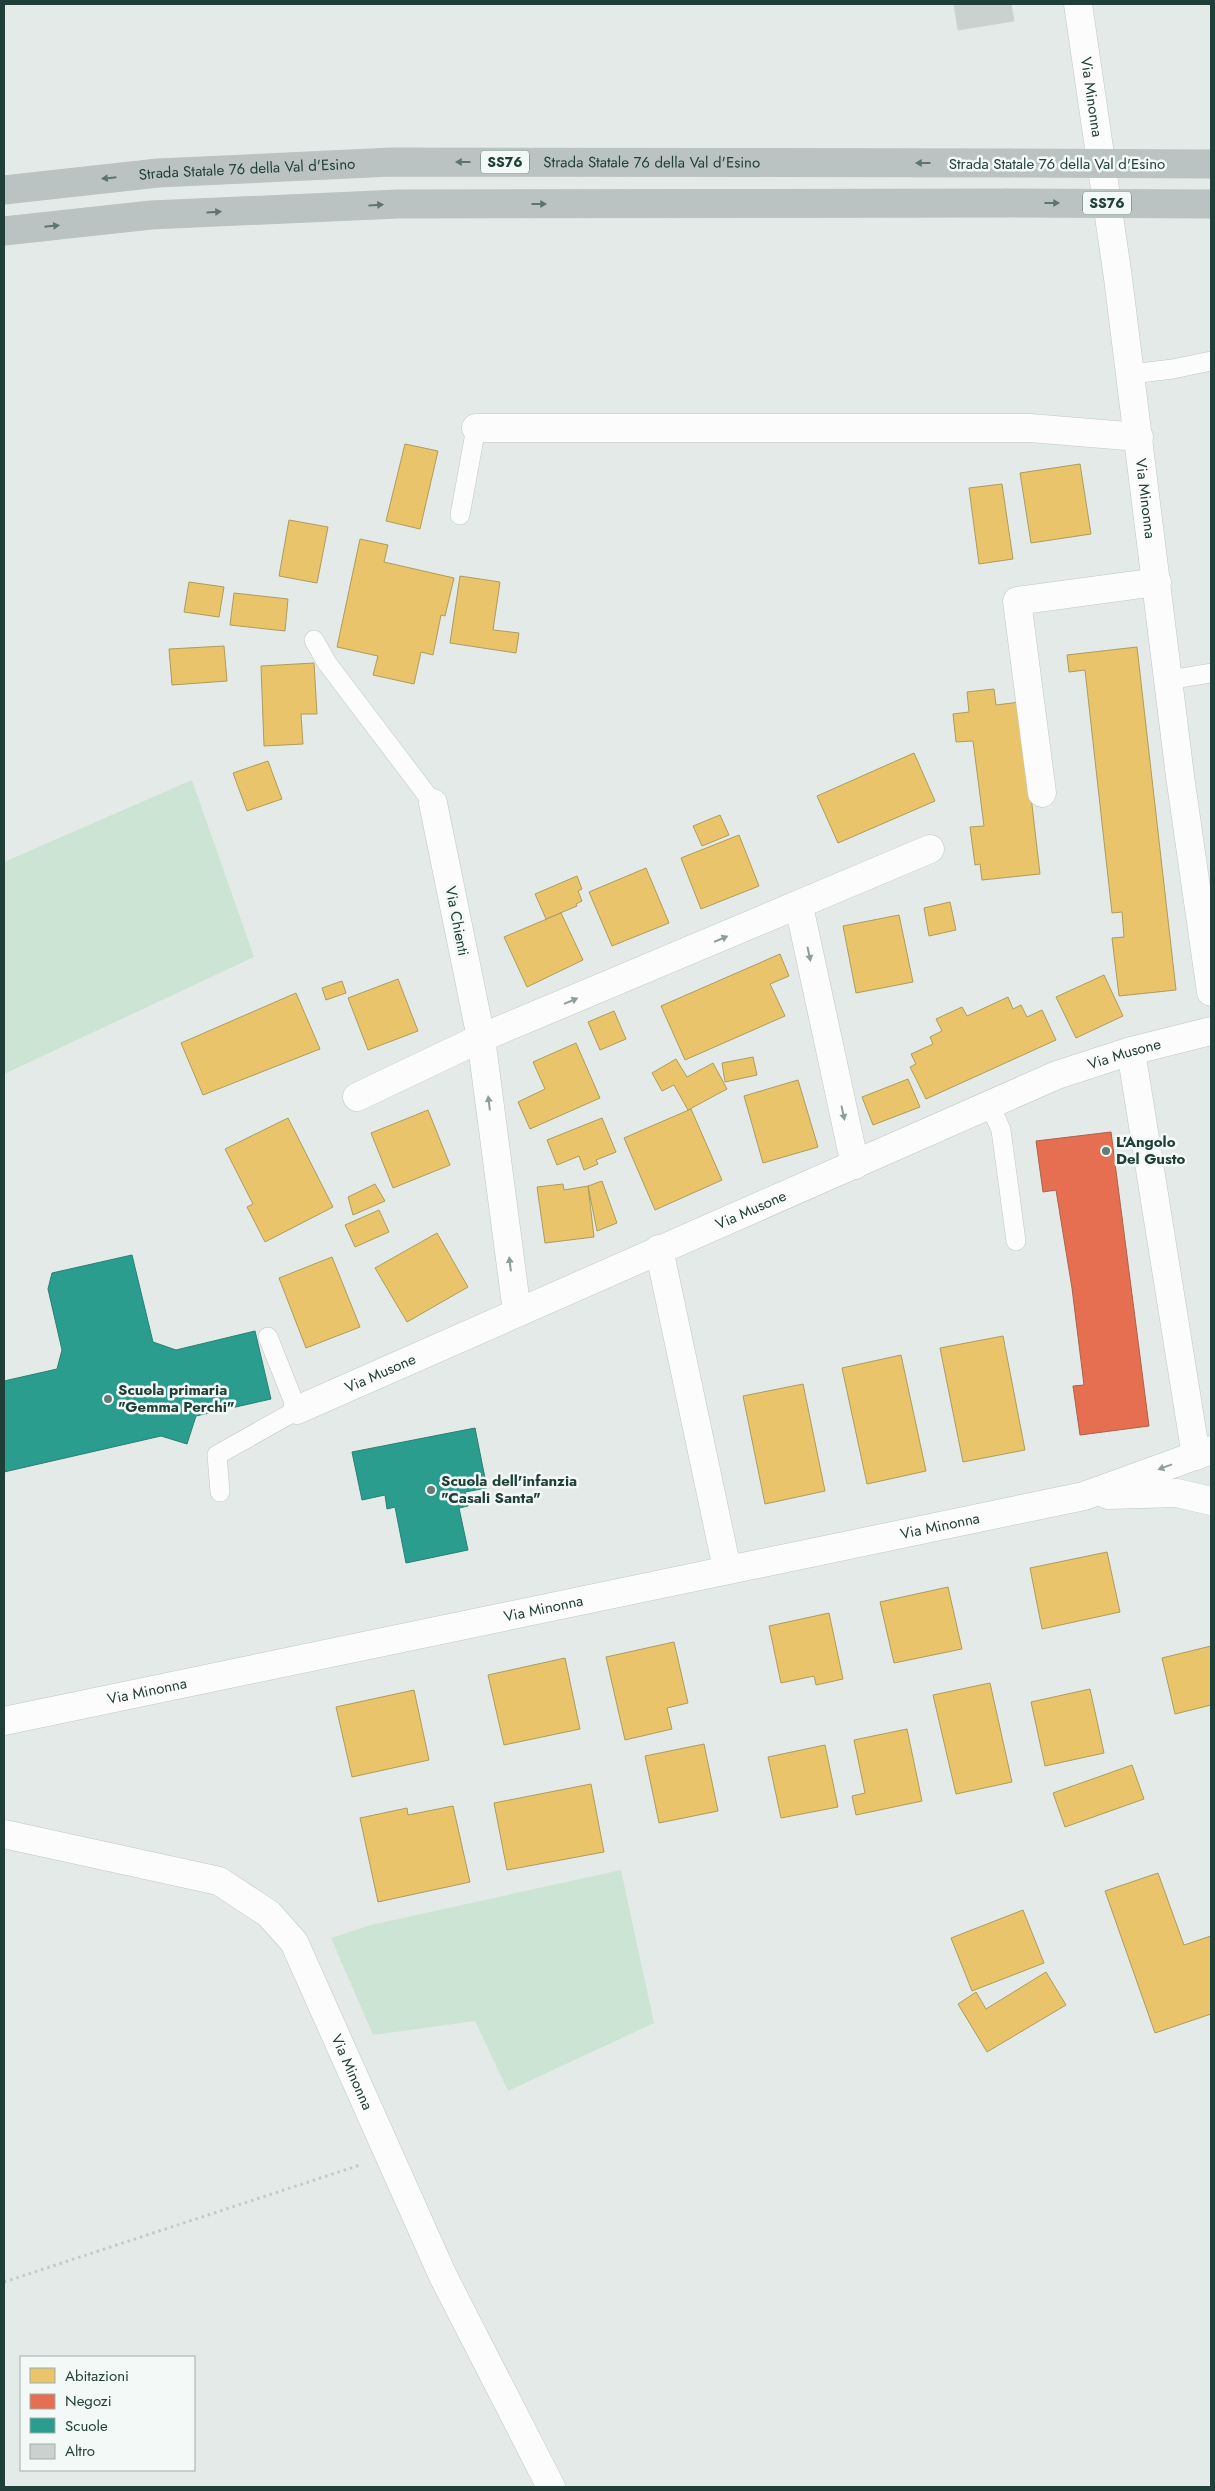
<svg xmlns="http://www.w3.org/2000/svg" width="1215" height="2491" viewBox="0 0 1215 2491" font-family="Jost,sans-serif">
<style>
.green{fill:#cce4d4}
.homes{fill:#e9c46a;stroke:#ad9c5b}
.shops{fill:#e76f51;stroke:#ab614a}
.schools{fill:#2a9d8f;stroke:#278175}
.building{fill:#cbd1cf;stroke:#cdd3d0}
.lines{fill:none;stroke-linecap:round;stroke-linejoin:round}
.lane-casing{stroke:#c1c7c4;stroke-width:20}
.street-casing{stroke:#c1c7c4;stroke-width:29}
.secondary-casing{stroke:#bfc7c4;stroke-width:29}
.highway-casing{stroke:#bcc6c3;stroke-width:29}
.path{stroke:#c1cac8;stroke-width:3;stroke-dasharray:2.5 4;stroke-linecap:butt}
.lane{stroke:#fbfcfb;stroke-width:19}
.street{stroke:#fbfcfb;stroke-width:28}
.secondary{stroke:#fbfcfb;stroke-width:28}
.highway{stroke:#bac3c1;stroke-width:28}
.highway-bridge-casing{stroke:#bcc6c3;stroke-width:29;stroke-linecap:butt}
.highway-bridge{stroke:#bac3c1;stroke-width:28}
.oneway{fill:#5e746f}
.oneway2{fill:#8e9e9a}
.poi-dot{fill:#657b75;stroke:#f2f9f6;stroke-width:2}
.labels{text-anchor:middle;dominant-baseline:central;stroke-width:5;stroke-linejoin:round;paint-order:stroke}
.shield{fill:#f2f9f6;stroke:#5f7771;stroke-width:1}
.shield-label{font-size:14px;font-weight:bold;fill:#203f38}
.street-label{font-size:15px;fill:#203f38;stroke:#f2f9f6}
.poi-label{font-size:15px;font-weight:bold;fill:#203f38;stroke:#f2f9f6;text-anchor:start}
</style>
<rect width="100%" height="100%" fill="#e4eae7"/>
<g class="green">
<polygon points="192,780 254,957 4,1074 4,862"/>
<polygon points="621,1870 654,2023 508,2091 475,2021 373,2035 331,1938 371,1925"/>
</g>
<g class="homes">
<polygon points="405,444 438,451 420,529 386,521"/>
<polygon points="1080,464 1091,534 1031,543 1020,473"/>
<polygon points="1002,484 1013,559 979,564 969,488"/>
<polygon points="289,520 328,527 317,583 279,576"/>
<polygon points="360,539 388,545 384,562 454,578 445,616 441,615 433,655 421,652 414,684 373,675 378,656 337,647"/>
<polygon points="460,576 500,582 493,630 519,633 516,653 450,643"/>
<polygon points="189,582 224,587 219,617 184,612"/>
<polygon points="234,593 288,599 285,631 230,625"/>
<polygon points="224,646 227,681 172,685 169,649"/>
<polygon points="1137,647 1176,990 1119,996 1112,938 1124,937 1122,912 1112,913 1085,670 1069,672 1067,655"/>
<polygon points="314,663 317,714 301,714 303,744 264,746 261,666"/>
<polygon points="994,689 996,705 1020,702 1040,874 982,880 980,864 975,865 970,827 984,826 973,741 956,742 953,714 969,712 967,692"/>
<polygon points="914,753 935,801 838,843 817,796"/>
<polygon points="268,761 282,799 247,811 233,773"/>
<polygon points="720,815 729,835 702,846 693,826"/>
<polygon points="739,835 759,886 701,909 681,858"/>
<polygon points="646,868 669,923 612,946 589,892"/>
<polygon points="577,876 582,889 578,891 582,901 576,904 577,906 546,919 535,894"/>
<polygon points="950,902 956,930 929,936 924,908"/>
<polygon points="561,913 583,960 527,987 504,937"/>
<polygon points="899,915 913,982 856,993 843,926"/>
<polygon points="780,954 789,976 770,984 785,1016 685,1060 661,1006"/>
<polygon points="1104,975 1123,1016 1076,1038 1056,997"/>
<polygon points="398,979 418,1031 368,1050 348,998"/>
<polygon points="342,981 346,993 326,1000 322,988"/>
<polygon points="296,993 320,1049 203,1095 181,1043"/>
<polygon points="1008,997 1013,1009 1021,1005 1027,1017 1042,1010 1056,1040 926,1099 910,1067 916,1064 911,1054 933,1044 930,1037 942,1031 936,1019 962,1007 967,1016"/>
<polygon points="614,1011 626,1039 600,1050 588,1022"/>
<polygon points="576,1043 600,1098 530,1129 518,1102 545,1089 533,1062"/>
<polygon points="753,1057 757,1075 725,1082 722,1063"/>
<polygon points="676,1059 687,1077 713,1063 727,1089 688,1110 674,1085 662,1091 652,1073"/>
<polygon points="908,1079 920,1107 873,1125 862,1097"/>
<polygon points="798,1080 818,1147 763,1163 744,1096"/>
<polygon points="691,1109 722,1180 655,1210 624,1138"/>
<polygon points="428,1110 450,1165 393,1188 371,1133"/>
<polygon points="288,1118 333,1207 265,1242 247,1207 253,1204 225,1149"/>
<polygon points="602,1118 616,1152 596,1160 598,1164 584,1170 579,1156 557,1165 547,1140"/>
<polygon points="602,1181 617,1223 597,1231 588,1186"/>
<polygon points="375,1184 385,1201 353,1215 348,1197"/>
<polygon points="563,1184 564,1190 588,1186 594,1237 545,1243 537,1187"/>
<polygon points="379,1210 389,1232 355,1247 345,1225"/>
<polygon points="437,1233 468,1287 407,1322 375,1268"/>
<polygon points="332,1257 360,1327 306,1348 279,1278"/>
<polygon points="1003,1336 1025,1450 963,1462 940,1348"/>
<polygon points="901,1355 926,1471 867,1484 842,1368"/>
<polygon points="803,1384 825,1491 765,1504 743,1396"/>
<polygon points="1107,1552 1120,1612 1042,1629 1030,1568"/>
<polygon points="948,1587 962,1649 894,1663 880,1602"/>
<polygon points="829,1613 843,1679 816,1685 814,1676 781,1683 769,1626"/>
<polygon points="674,1642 688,1703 667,1708 672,1729 625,1740 606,1657"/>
<polygon points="1211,1646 1211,1705 1175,1714 1162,1658"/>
<polygon points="565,1658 580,1729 504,1745 488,1675"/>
<polygon points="990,1683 1012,1782 956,1794 933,1695"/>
<polygon points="1090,1689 1104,1753 1045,1766 1031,1702"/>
<polygon points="414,1690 429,1760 352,1777 336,1707"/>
<polygon points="907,1729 922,1801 856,1815 852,1796 865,1793 854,1740"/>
<polygon points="704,1744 718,1811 659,1823 645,1756"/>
<polygon points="825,1745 838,1807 781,1818 768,1757"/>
<polygon points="1132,1765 1144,1799 1065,1827 1053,1793"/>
<polygon points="591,1784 604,1852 507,1870 494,1803"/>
<polygon points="453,1806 470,1882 378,1902 360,1818 407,1808 408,1815"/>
<polygon points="1158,1873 1184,1945 1211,1936 1211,2014 1155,2033 1105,1891"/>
<polygon points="1023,1910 1044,1963 972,1991 951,1938"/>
<polygon points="1046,1972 1066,2005 987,2052 958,2004 976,1992 986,2009"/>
</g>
<polygon class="shops" points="1111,1132 1149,1426 1080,1435 1073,1386 1084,1385 1072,1288 1056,1190 1043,1192 1036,1141"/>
<g class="schools">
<polygon points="132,1255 153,1342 176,1350 255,1331 271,1399 196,1416 187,1444 161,1436 4,1472 4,1381 57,1369 62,1350 48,1289 52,1273"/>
<polygon points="475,1428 487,1488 465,1492 468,1506 459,1508 468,1550 406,1563 395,1507 387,1509 385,1495 362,1500 352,1452"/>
</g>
<polygon class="building" points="954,4 1011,4 1014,21 958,30"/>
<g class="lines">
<g class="lane-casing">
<g id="lane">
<polyline points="1131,374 1173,369 1211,361"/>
<polyline points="460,515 476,428"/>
<polyline points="314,640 327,663 433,803"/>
<polyline points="1169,680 1211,673"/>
<polyline points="990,1105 1001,1130 1016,1241"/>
<polyline points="220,1492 217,1455 297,1410 268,1337"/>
</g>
</g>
<g class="street-casing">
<g id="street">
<polyline points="476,428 1030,428 1139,437"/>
<polyline points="1042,793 1017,601 1157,582"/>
<polyline points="799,906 855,1165"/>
<polyline points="1131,1051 1196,1456"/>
<polyline points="357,1097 481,1038 433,803"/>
<polyline points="659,1249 727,1569"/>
<polyline points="517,1312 481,1038 930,849"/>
<path id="s1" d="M297 1410 1057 1075 1131 1051 1211 1031"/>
<path id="s2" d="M4 1834 219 1881 269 1914 294 1942 443 2276 551 2487"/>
</g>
</g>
<g class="secondary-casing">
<g id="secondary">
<path id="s3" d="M1078 4 1118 278 1180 776 1211 992"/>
<polyline points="1108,1495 1177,1493 1211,1501"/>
<path id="s4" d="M4 1721 1084 1496 1211 1450"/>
</g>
</g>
<g class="highway-casing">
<g id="highway">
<path id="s5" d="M4 190 158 173 392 162 1007 163"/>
<polyline points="4,231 151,215 398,204 1004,203"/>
</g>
</g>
<polyline class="path" points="4,2282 360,2165"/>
<use href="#lane" class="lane"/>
<use href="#street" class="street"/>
<use href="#secondary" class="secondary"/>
<use href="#highway" class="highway"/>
<g class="highway-bridge-casing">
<g id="highway-bridge">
<polyline points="1007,163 1211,164"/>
<polyline points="1004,203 1211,204"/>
</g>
</g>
<use href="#highway-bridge" class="highway-bridge"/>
</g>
<defs><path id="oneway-solid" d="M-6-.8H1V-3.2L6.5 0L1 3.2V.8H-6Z" transform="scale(1.25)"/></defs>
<g class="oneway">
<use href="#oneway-solid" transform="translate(463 162) rotate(-180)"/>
<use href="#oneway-solid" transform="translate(923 163) rotate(-180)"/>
<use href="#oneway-solid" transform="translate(109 178) rotate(174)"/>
<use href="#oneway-solid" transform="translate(1052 203)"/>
<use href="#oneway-solid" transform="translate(539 204)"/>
<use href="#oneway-solid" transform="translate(376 205) rotate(-3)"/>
<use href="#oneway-solid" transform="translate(214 212) rotate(-3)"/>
<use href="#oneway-solid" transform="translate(52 226) rotate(-6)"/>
</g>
<g class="oneway2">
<use href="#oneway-solid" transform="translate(721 939) rotate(-23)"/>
<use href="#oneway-solid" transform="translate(809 954) rotate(78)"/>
<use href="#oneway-solid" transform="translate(571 1001) rotate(-23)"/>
<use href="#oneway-solid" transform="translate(489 1103) rotate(-97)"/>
<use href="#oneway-solid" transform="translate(843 1113) rotate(78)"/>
<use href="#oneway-solid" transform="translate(510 1264) rotate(-97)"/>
<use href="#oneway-solid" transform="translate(1165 1467) rotate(160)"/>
</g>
<g class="poi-dot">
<circle cx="1106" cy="1151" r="5"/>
<circle cx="108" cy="1399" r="5"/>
<circle cx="431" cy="1490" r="5"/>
</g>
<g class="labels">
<g class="shield">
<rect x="481" y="150.5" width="48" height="23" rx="4"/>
<rect x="1083" y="191.5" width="48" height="23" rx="4"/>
</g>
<g class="shield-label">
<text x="505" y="162">SS76</text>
<text x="1107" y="203">SS76</text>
</g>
<g class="street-label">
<text stroke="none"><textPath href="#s3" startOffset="94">Via Minonna</textPath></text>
<text stroke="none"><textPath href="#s5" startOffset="649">Strada Statale 76 della Val d'Esino</textPath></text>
<text x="1057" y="164">Strada Statale 76 della Val d'Esino</text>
<text stroke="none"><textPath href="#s5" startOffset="244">Strada Statale 76 della Val d'Esino</textPath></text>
<text stroke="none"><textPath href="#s3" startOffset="499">Via Minonna</textPath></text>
<text transform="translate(457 921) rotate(79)">Via Chienti</text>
<text stroke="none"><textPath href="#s1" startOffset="901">Via Musone</textPath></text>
<text stroke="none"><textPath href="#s1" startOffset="496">Via Musone</textPath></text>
<text stroke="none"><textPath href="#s1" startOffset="91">Via Musone</textPath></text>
<text stroke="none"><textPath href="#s4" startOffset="956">Via Minonna</textPath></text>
<text stroke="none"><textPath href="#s4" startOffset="551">Via Minonna</textPath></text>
<text stroke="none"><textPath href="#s4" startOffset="146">Via Minonna</textPath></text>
<text stroke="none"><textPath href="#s2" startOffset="460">Via Minonna</textPath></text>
</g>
<g class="poi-label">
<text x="1116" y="1142">L'Angolo<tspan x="1116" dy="17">Del Gusto</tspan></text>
<text x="118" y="1390">Scuola primaria<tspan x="118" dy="17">"Gemma Perchi"</tspan></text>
<text x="441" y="1481">Scuola dell'infanzia<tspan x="441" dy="17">"Casali Santa"</tspan></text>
</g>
</g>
<rect width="1215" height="2491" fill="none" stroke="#203f38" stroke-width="10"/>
<rect x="20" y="2356" width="175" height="115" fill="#f2f9f6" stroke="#9eafaa"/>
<rect x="30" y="2368" width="25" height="15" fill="#e9c46a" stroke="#9eafaa"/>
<text x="65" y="2381" font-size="15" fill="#203f38">Abitazioni</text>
<rect x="30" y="2394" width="25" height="15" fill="#e76f51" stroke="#9eafaa"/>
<text x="65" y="2406" font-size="15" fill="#203f38">Negozi</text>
<rect x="30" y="2418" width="25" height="15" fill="#2a9d8f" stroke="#9eafaa"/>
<text x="65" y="2431" font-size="15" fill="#203f38">Scuole</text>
<rect x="30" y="2444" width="25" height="15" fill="#cbd1cf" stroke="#9eafaa"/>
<text x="65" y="2456" font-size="15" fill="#203f38">Altro</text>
</svg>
